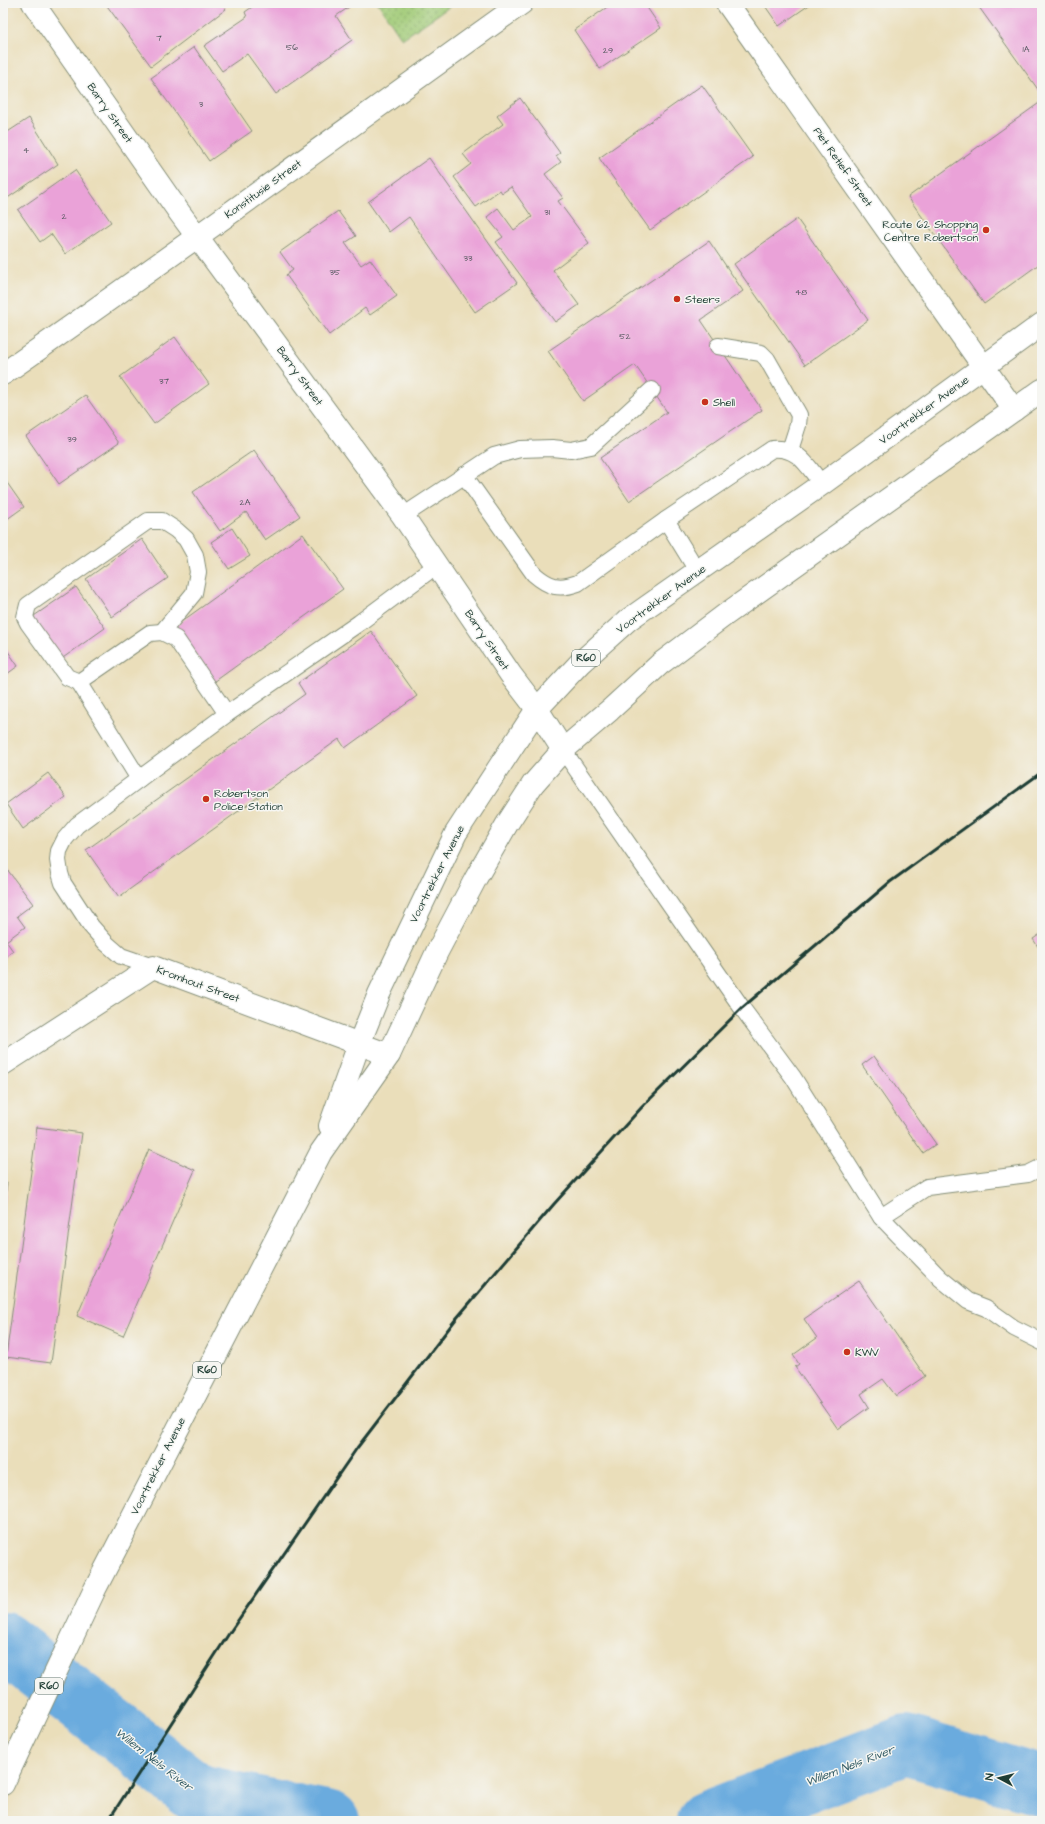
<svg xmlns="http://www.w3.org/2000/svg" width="1045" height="1824" viewBox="0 0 1045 1824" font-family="'Architects Daughter',sans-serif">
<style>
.park{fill:url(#park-dots);stroke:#608455}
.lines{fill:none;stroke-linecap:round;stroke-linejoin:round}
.river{stroke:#6babde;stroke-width:60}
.building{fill:#eaa2d8}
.lane-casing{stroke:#848e77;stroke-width:18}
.street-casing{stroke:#848e77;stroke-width:24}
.primary-casing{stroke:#848e77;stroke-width:24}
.lane{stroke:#fff;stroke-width:16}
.street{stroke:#fff;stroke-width:22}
.primary{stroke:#fff;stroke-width:22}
.rail{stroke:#1f3d34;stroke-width:3}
.poi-dot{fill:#c8321e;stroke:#f6f6f2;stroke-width:1.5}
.labels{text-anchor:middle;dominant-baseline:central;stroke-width:3;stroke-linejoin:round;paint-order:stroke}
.number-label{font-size:9px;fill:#52565d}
.shield{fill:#f6f6f2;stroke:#60746d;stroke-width:1}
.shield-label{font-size:10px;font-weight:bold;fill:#1f3d34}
.street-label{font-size:11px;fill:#1f3d34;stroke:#f6f6f2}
.poi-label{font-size:11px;fill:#1f3d34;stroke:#f6f6f2;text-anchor:start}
.water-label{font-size:12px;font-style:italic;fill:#365e67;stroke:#f6f6f2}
</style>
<defs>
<pattern id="park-dots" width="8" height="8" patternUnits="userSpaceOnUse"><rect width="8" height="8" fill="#a0ca76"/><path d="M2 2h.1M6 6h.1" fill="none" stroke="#82a562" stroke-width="1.8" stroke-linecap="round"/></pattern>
</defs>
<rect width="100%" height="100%" fill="#f6f6f2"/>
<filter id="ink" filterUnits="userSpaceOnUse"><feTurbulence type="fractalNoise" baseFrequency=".025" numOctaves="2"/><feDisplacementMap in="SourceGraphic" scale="8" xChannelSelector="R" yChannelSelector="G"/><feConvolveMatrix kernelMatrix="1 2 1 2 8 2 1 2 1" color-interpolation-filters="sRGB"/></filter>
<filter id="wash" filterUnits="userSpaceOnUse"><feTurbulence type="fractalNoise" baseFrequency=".012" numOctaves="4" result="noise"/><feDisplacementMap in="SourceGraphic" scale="16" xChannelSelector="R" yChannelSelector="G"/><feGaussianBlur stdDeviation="0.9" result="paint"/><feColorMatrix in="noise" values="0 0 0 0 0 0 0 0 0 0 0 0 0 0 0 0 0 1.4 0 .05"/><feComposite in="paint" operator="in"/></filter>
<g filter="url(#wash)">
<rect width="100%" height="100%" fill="#eadeba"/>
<polygon class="park" points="378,3 455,3 402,39"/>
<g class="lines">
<g class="river">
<polyline points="3,1642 198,1794 330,1821"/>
<polyline points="706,1821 906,1745 1042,1786"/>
</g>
</g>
<g id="blocks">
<g class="building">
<polygon points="105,3 221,3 226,9 151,66"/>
<polygon points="258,3 355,3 336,16 352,40 276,94 247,54 222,71 204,46 247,17 245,12"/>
<polygon points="613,3 644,3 661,28 600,69 574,30"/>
<polygon points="763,3 812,3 779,26"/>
<polygon points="976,3 1042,3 1042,95"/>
<polygon points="194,47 252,131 209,161 151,78"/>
<polygon points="702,85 753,157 650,230 599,158"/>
<polygon points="520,98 560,153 556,156 561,162 545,174 563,198 558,201 589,243 553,270 579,305 555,322 496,242 503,237 487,217 498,208 514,230 532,217 511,187 502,193 500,190 476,207 454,177 471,164 463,154 503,124 497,116"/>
<polygon points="1042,101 1042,262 984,304 908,197"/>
<polygon points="29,118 58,164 3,201 3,135"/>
<polygon points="429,158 517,283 475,312 409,217 389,232 368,202"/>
<polygon points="75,170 111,222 65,254 51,234 40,242 18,210"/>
<polygon points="338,211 356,236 345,243 361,265 370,259 397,296 370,315 365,308 329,335 286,275 293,270 280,252"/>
<polygon points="797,219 868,320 805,365 734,264"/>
<polygon points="709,241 743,291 701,320 762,410 629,501 600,458 667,412 635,365 583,401 548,351"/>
<polygon points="175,337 209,384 154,424 120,377"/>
<polygon points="85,395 119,443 59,484 26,436"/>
<polygon points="254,450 300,516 265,540 246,512 220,531 193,492"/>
<polygon points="3,477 24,507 3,522"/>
<polygon points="232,528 250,556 229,569 211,542"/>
<polygon points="303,534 343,589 214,682 174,627"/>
<polygon points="142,539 168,578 112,617 86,579"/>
<polygon points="76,587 105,628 60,660 31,618"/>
<polygon points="371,631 417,696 345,748 339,739 119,897 86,850 305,694 298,683"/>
<polygon points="3,644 18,666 3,677"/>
<polygon points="48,773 66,797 23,829 6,804"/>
<polygon points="3,864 33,904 17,916 25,927 6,941 13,951 3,959"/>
<polygon points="1042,933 1042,953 1033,939"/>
<polygon points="874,1056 936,1144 923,1153 862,1065"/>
<polygon points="37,1127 82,1133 51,1363 6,1357"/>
<polygon points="149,1149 195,1170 123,1336 77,1316"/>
<polygon points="3,1183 7,1183 4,1206 3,1206"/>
<polygon points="859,1281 925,1376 896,1396 883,1379 861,1394 869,1407 838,1429 795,1367 799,1364 793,1355 817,1338 804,1319"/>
</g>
</g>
</g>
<g filter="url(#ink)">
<use href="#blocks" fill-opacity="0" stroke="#848e77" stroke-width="1"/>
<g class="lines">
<g class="lane-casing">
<g id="lane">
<polyline points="718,346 761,353 767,359 799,415 798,425 790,450"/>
<path d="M464 475 534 574C549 587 559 590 578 583L666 520"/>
<polyline points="403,516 494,456 520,449 552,448 571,450 591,446 652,390"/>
<path d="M698 572 666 520 772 449C799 447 807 466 822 484"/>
<polyline points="79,682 67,677 28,623 25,617 28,605 148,521 162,521 176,530 186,539 195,555 198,572 194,593 162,632"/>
<polyline points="563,750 742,1008 793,1077 881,1217 940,1278 968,1301 986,1308 1014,1328 1042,1342"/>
<polyline points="139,779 79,682 150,633 162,632 176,639 227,714"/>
<polyline points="153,967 121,956 106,943 91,926 63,883 60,873 58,860 59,851 65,839 77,825 139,779 227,714 359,623 437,565"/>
<polyline points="881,1217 927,1187 1028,1174 1042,1167"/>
</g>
</g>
<g class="street-casing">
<g id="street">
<polyline points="33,3 179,212 403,516 511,675 537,709 563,750"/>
<polyline points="727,3 1014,410"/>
<path d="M3 374C177 253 349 127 522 3"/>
<polyline points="3,1064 153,967 389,1055"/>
</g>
</g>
<g class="primary-casing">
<g id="primary">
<polyline points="330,1126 359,1044 379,994 456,833 537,709 580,663 628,620 822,484 1042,324"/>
<polyline points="3,1784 95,1589 321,1152 389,1055 437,952 476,878 507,824 533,784 563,750 610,710 660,664 725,615 1042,390"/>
</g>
</g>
<use href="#lane" class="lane"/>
<use href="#street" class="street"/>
<use href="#primary" class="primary"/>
<polyline class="rail" points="108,1821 230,1632 357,1448 456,1319 554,1204 642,1107 742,1008 890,882 1042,772"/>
</g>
</g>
<g class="poi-dot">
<circle cx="986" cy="230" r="4"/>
<circle cx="677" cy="299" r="4"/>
<circle cx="705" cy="402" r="4"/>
<circle cx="206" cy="799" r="4"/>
<circle cx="847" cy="1352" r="4"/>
</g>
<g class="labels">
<g class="number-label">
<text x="159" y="38">7</text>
<text x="292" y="47">56</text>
<text x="1026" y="49">1A</text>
<text x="608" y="50">29</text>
<text x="201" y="104">3</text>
<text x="26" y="150">4</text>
<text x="547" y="212">31</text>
<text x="64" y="216">2</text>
<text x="468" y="258">33</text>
<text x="335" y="272">35</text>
<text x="801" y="292">48</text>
<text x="625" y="336">52</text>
<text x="164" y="381">37</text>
<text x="72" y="439">39</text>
<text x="245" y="502">2A</text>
</g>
<g class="shield">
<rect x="572" y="650" width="28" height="16" rx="3"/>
<rect x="193" y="1362" width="28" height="16" rx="3"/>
<rect x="35" y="1678" width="28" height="16" rx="3"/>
</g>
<g class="shield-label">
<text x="586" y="658">R60</text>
<text x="207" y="1370">R60</text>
<text x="49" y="1686">R60</text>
</g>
<g class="street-label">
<text transform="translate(110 113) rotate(55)">Barry Street</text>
<text transform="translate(843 167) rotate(55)">Piet Retief Street</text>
<text transform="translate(263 189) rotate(-36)">Konstitusie Street</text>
<text transform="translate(300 376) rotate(54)">Barry Street</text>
<text transform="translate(924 410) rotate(-36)">Voortrekker Avenue</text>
<text transform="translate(661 599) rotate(-36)">Voortrekker Avenue</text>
<text transform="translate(487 640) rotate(56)">Barry Street</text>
<text transform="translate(437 874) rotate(-63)">Voortrekker Avenue</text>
<text transform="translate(198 984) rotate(20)">Kromhout Street</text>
<text transform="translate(158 1466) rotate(-63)">Voortrekker Avenue</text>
</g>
<g class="poi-label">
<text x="978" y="224" text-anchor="end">Route 62 Shopping<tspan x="978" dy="13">Centre Robertson</tspan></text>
<text x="685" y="299">Steers</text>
<text x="713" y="402">Shell</text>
<text x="214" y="793">Robertson<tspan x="214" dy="13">Police Station</tspan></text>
<text x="855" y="1352">KWV</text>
</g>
<g class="water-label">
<text transform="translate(154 1760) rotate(38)">Willem Nels River</text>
<text transform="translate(850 1766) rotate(-21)">Willem Nels River</text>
</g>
</g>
<rect width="1045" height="1824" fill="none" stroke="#f6f6f2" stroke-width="16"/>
<g transform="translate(999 1778) rotate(277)" stroke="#f6f6f2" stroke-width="3" paint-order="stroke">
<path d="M0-3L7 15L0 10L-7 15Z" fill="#1f3d34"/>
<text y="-6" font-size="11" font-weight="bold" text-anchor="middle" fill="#1f3d34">N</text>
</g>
</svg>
